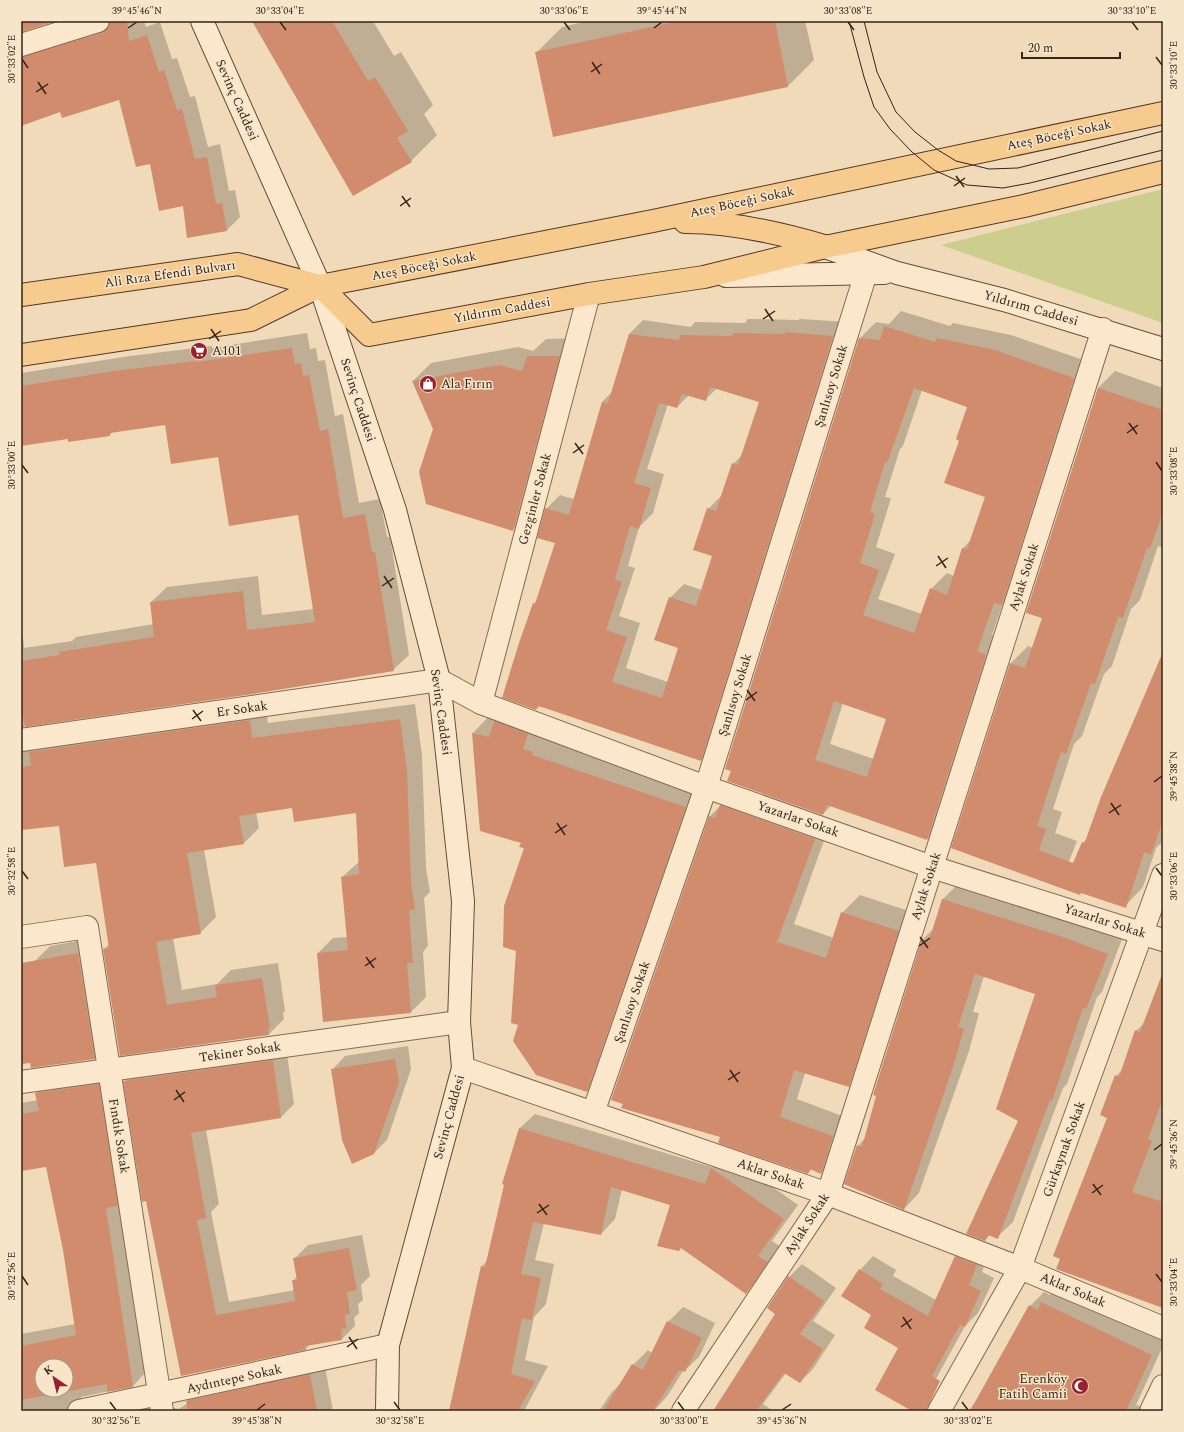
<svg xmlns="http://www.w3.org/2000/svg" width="1184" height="1432" viewBox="0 0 1184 1432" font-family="Spectral,serif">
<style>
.green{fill:#cdce8d}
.shadow{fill:#0003;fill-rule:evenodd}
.building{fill:#d08c6d;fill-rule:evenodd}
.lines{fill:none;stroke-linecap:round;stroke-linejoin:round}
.street-casing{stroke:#876953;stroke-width:24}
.secondary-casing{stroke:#684a37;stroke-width:24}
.primary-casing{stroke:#543829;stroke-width:24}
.street{stroke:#fbe8cc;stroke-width:22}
.secondary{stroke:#fbe8cc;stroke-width:22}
.primary{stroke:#f7cb8d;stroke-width:22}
.tram{stroke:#352419;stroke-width:1}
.ticks{fill:none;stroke:#352419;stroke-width:1.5}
.labels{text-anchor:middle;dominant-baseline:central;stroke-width:3;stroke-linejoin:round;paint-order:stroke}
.street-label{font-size:13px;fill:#352419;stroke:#f7e5c9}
.poi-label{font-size:13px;fill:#352419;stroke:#f7e5c9;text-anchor:start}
.neatline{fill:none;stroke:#352419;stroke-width:1.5}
.ticks-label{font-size:10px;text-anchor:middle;fill:#352419}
</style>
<rect width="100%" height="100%" fill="#f0dab9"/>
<polygon class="green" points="1163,189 1163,323 941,245"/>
<g class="shadow">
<polygon points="21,21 53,21 22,31 22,36 38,44 111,21 144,21 146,27 160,22 172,59 177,58 190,97 195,96 208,147 220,144 229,191 235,190 240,217 227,230 183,204 150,162 120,99 61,111 21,125"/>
<polygon points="253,21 373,21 394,56 401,52 433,105 424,114 437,135 411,161"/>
<polygon points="588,21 805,21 814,60 788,86 554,136 537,52 562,27"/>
<path d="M901 311 950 326 953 323 1011 335 1089 362 1018 588 1003 603 992 635 1002 639 943 823 927 839 831 806 823 814 729 781 860 338 876 322 889 324ZM922 390 968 406 960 440 986 496 971 540 963 548 954 576 947 573 931 589 922 614 878 599 895 554 876 547 891 498 885 497 900 449 903 446ZM843 703 887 719 874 759 830 744Z"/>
<path d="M748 319 798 320 800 319 847 322 715 746 701 760 540 706 536 709 534 604 537 600 556 543 546 509 560 495 574 499 602 402 612 392 629 334 643 320 691 327 695 322 745 323ZM717 388 761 402 743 454 733 464 722 495 708 509 714 555 702 590 684 584 670 598 679 647 668 682 626 668 640 623 619 616 635 568 628 566 639 527 653 513 664 474 647 469 668 404 677 407 689 395 705 400Z"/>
<polygon points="307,333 310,349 316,348 318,361 325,360 335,416 343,414 359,503 380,499 387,537 390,537 409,655 393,670 246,694 24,726 27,733 265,705 268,723 415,704 422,755 426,868 430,892 424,898 428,946 423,952 426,997 411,1012 324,1021 318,953 333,938 348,937 342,877 360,861 357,812 293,807 256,812 259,828 243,844 204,850 216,917 200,933 173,938 182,990 217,984 231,970 278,963 285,1011 283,1013 284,1019 269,1034 120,1055 104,949 109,944 97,862 60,824 21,829 21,639 23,638 24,648 72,641 76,637 154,624 151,602 167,587 258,576 262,615 314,609 299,514 218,456 166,424 113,431 110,435 69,437 21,444 21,373 130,356 212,346 212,348"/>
<polygon points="577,338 531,512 513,530 434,429 413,381 431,363 518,347 533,351 546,339"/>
<polygon points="1115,371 1163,388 1163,548 1158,546 1140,600 1131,609 1112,666 1104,674 1082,736 1074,744 1053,809 1062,812 1055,833 1077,841 1067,866 952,848 1011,663 1028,646 1033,648 1043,618 1027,613 1098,388"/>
<polygon points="1163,652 1163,841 1156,848 1143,887 1127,904 1083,843 1088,838 1102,797"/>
<polygon points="488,717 548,736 547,740 701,791 603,1075 587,1091 520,1024 525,848 522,842 481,830 473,733"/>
<polygon points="738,788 831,821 794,924 834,938 842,913 860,895 915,913 866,1068 849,1086 805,1073 797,1099 850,1119 839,1155 821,1173 812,1169 808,1173 722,1136 612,1100 710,816"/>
<polygon points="959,883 1122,939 1102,992 1097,997 1067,1084 1063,1088 1013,1222 997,1237 990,1235 985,1240 1019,1120 1036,993 984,976 973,1012 979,1013 969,1051 919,1193 904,1209 858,1146 866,1137 877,1095 874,1094 923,939 933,929 943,899"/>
<polygon points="94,938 110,1043 94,1058 21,1063 21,993 34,962 50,946"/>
<polygon points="1163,975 1163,1307 1108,1117 1116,1076 1123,1069 1136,1031 1145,1022"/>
<polygon points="408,1046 411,1069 387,1140 374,1153 332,1070 345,1056"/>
<polygon points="286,1047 294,1104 281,1117 206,1130 219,1204 211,1212 229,1302 295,1290 293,1281 297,1276 294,1259 308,1245 362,1235 370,1276 361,1285 363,1300 358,1304 359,1313 354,1318 355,1326 342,1339 310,1344 306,1349 182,1375 125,1081 138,1068"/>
<path d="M113 1070 147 1371 133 1386 81 1397 84 1405 151 1398 170 1407 179 1409 188 1403 187 1401 202 1387 324 1361 333 1411H21V1334L75 1324 64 1250 47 1165 21 1170V1103L38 1100 36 1093 51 1079ZM42 1366H66V1390H42Z"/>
<polygon points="535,1114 712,1167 726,1154 798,1205 772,1241 781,1247 761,1278 746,1292 671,1204 622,1189 615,1219 601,1234 544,1223 535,1260 554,1264 546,1304 534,1317 525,1360 548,1366 524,1411 450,1411 482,1266 487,1261 506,1184 504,1183 520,1128"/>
<polygon points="969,1244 989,1251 982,1272 994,1278 978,1313 965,1326 926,1397 900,1347 873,1314 860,1270 873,1256 896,1270 893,1276 936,1300 956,1257"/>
<polygon points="802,1264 836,1288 813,1321 835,1335 813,1369 800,1382 786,1373 763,1404 773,1411 714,1411 777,1314 789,1277"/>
<polygon points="1056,1289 1163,1340 1163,1346 1136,1405 1154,1411 969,1411 983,1390 1030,1306 1044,1292 1050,1295"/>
<polygon points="683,1307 715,1323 699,1357 684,1371 683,1371 668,1395 654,1411 599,1411 611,1393 622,1382 633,1365 648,1350 652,1353 668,1322"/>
</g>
<g class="building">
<polygon points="21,21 56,21 21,32"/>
<polygon points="110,21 127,21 129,41 147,35 159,72 164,70 177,110 182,109 195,159 207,157 216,204 222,203 227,231 187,238 183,206 159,211 150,164 136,167 119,100 62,118 60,112 21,126 21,57 102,33 107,29"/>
<polygon points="252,21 332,21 368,81 375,77 408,131 397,138 412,162 353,196"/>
<polygon points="680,21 775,21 788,87 553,137 535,52"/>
<path d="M884 326 935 342 937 338 995 350 1074 378 1002 605 994 603 977 651 986 655 927 840 827 805 823 815 727 781 731 771 725 769 859 338 880 340ZM914 388 967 407 956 439 959 441 944 483 985 497 967 549 962 548 947 595 930 588 914 633 863 615 879 570 860 563 875 514 870 512 885 462 887 463ZM834 701 886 719 867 777 815 760Z"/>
<path d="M785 332 833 336 701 761 545 708 538 706 536 710 502 698 519 643 533 603 535 604 555 543 537 538 545 508 569 515 602 402 608 403 629 334 679 340 680 335 732 336 733 333 785 334ZM710 387 759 402 738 465 732 463 716 511 707 508 693 550 712 556 696 606 669 597 654 640 678 648 662 698 612 682 627 637 606 630 622 582 615 579 630 526 639 529 651 488 634 483 659 403 677 408 682 394 706 401Z"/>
<polygon points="292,348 295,364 301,363 303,376 309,375 320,431 328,429 343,518 365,514 372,552 375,552 394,671 246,695 25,727 21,703 21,661 60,655 59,652 154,637 150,602 243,591 247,630 315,622 298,515 229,526 218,457 171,464 165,425 110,433 110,436 68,442 68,439 21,446 21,386 114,371 196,361 197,362"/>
<polygon points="527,356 560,356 513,531 426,504 419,472 433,429 412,381 499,365 522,371"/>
<polygon points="1098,388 1163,410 1163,512 1150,549 1147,548 1123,618 1118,617 1095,684 1091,683 1066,754 1061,752 1037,826 1046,829 1039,850 1073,863 1082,842 1084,843 1086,839 1101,797 1163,652 1163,820 1151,855 1144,852 1126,908 1081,893 1080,895 951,848 1010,663 1025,668 1042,618 1026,613"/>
<polygon points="400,719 407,771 411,884 415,909 409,910 413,963 407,963 411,1013 323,1022 317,953 348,950 341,877 359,874 356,813 294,822 292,808 239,816 244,844 187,853 201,934 156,942 167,1005 217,997 215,985 262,978 270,1027 268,1028 269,1035 120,1056 103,949 109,948 96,863 64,867 59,826 21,830 21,767 31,766 29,752 250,720 252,738"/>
<polygon points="494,721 528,734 523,749 533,752 532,755 686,807 587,1092 536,1075 513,1041 518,1025 511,1023 516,951 503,947 504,906 524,848 519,847 521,843 480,831 472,733 489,737"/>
<polygon points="720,805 815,839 777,942 826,958 841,912 899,931 849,1087 794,1070 780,1117 833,1136 821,1174 810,1169 808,1174 732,1148 718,1143 720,1137 621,1108 623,1104 611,1100 709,816 715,818"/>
<polygon points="942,899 1066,938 1108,954 1086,1009 1083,1008 1052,1101 1050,1100 998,1239 988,1235 985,1241 966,1234 1018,1121 996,1109 1035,994 975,974 958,1027 964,1029 953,1067 904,1210 844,1184 857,1145 862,1147 876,1096 873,1095 922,939 929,941"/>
<polygon points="78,953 95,1059 31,1068 30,1063 21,1064 21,963"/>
<polygon points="1161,977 1163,978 1163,1098 1148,1139 1152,1141 1132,1192 1163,1202 1163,1308 1056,1269 1060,1259 1053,1256 1107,1118 1100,1115 1115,1075 1119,1077 1135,1030 1140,1032"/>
<polygon points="395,1059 399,1082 374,1154 352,1164 342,1140 331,1069"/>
<polygon points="273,1060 281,1118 191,1133 206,1218 197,1220 216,1315 295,1301 292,1280 297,1280 293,1258 349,1248 357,1290 347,1292 350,1314 345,1315 346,1328 341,1329 342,1340 305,1346 306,1350 181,1376 146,1201 142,1202 123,1081"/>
<path d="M99 1084 118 1206 106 1208 133 1387 107 1392V1384L21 1400V1346L76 1335 63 1250 46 1167 21 1171V1114L39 1111 35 1093ZM42 1366H66V1390H42Z"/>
<polygon points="519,1128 705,1184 711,1168 784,1219 758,1256 768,1262 746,1294 681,1248 679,1251 657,1246 670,1205 611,1187 601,1235 533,1222 521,1274 541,1278 532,1320 522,1318 511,1374 535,1381 518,1411 449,1411 481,1266 485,1267 504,1185 502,1184"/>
<polygon points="955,1256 977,1265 969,1285 981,1291 965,1327 960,1325 932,1376 940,1381 926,1411 912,1411 875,1390 898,1348 864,1328 871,1315 841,1296 859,1269 883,1284 880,1289 928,1316"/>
<polygon points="788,1276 824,1301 800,1334 823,1349 800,1383 784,1373 756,1411 713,1411 775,1314 767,1308"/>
<polygon points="1041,1302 1152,1355 1126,1411 970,1411 1029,1305 1038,1310"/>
<polygon points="667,1321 702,1338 685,1372 679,1370 653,1411 603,1411 632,1364 643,1370"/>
<polygon points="310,1374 317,1411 188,1411 186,1401"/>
</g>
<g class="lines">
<g class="street-casing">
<g id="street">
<polyline points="21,45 98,21"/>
<polyline points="481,703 589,294"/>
<polyline points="21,740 439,680 481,703 706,787 932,867 1163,940"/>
<polyline points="21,937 87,927 162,1411"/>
<polyline points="463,1068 828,1194 1020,1268 1163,1328"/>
<polyline points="21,1082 459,1022"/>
<polyline points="593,1113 706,787 866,273"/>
<polyline points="79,1411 388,1345"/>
<polyline points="683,1411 828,1194 1103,329"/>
<polyline points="939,1411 1020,1268 1163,875"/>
<polyline points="1151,1411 1163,1386"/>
</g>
</g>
<g class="secondary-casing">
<g id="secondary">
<polyline points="202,21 320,286 395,510 439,680 463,901 459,1022 463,1068 388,1345 387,1411"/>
<polyline points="825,247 897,273 1004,300 1163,349"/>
<polyline points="726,276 884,273"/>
</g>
</g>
<g class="primary-casing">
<g id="primary">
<path d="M685 222C731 222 780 233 824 246"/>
<polyline points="21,295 238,264 320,286 369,335 589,294 704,277 825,247 1024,206 1163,172"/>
<polyline points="21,355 251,320 320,286 653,221 1163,113"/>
</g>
</g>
<use href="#street" class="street"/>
<use href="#secondary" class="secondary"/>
<use href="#primary" class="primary"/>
<g class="tram">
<polyline points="849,21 864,77 874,107 890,129 912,152 934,170 967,185 1003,188 1030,183 1163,150"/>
<polyline points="864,21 877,72 896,112 915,132 938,150 956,161 989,169 1018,168 1163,131"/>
</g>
</g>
<path class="ticks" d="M280 22 286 30M564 22 570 30M848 22 854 30M1132 22 1138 30M128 28 137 22M654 28 662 22M1156 57 1162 65M22 59 28 68M592 62 600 74M591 72 602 64M38 82 46 94M36 92 48 84M956 176 964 187M954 186 965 178M402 196 410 207M400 206 411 198M765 309 773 321M763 319 775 311M211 329 219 341M209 339 221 331M1129 423 1137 434M1127 433 1138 425M575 443 583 454M573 453 584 445M1156 462 1162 471M22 465 28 473M938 556 946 568M936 566 948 558M384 576 392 588M382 586 394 578M747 690 755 701M746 700 757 692M193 710 201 721M192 719 203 711M1154 782 1162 776M1111 803 1119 815M1109 813 1121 805M557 823 565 835M555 833 567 825M1156 868 1162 876M22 871 28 879M920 937 928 948M919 946 930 938M366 957 374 968M365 966 376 958M730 1070 738 1082M728 1080 740 1072M176 1090 184 1102M174 1100 185 1092M1154 1150 1162 1144M1093 1184 1101 1195M1092 1193 1103 1185M539 1204 547 1215M537 1213 549 1205M1156 1274 1162 1282M22 1276 28 1285M903 1317 911 1329M901 1327 912 1319M349 1337 357 1349M347 1347 358 1339M110 1402 116 1410M394 1402 400 1410M678 1402 684 1410M962 1402 968 1410M257 1410 265 1404M782 1410 791 1404"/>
<defs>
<g id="supermarket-disc" transform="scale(0.9)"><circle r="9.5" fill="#99202e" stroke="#f7e5c9"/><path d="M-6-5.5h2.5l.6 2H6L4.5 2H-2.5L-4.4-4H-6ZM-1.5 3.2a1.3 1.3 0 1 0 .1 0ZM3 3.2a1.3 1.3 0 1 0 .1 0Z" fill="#fff"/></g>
<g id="shop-disc" transform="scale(0.9)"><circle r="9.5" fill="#99202e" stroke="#f7e5c9"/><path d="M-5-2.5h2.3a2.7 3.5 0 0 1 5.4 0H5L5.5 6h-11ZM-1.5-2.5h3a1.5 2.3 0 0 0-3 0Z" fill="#fff"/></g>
<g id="mosque-disc" transform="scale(0.9)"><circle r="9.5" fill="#99202e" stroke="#f7e5c9"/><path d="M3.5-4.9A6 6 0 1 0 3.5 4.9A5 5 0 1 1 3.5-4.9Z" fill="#fff"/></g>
</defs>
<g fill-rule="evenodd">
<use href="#supermarket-disc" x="199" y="351"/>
<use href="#shop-disc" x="428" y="384"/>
<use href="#mosque-disc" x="1080" y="1386"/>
</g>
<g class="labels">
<g class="street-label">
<text transform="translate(237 100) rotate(66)">Sevinç Caddesi</text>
<text transform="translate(1059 135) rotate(-12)">Ateş Böceği Sokak</text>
<text transform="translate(742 202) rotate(-12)">Ateş Böceği Sokak</text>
<text transform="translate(424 266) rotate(-11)">Ateş Böceği Sokak</text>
<text transform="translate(170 274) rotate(-8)">Ali Rıza Efendi Bulvarı</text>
<text transform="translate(1031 308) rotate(16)">Yıldırım Caddesi</text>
<text transform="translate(502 310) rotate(-10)">Yıldırım Caddesi</text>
<text transform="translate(831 386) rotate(-73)">Şanlısoy Sokak</text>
<text transform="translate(358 400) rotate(72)">Sevinç Caddesi</text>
<text transform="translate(535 499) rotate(-75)">Gezginler Sokak</text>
<text transform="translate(1024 577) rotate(-72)">Aylak Sokak</text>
<text transform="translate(735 695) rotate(-73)">Şanlısoy Sokak</text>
<text transform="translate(242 709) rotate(-8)">Er Sokak</text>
<text transform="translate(441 712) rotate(82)">Sevinç Caddesi</text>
<text transform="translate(798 819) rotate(19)">Yazarlar Sokak</text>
<text transform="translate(926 886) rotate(-72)">Aylak Sokak</text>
<text transform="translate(1105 921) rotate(18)">Yazarlar Sokak</text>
<text transform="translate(632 1002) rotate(-71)">Şanlısoy Sokak</text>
<text transform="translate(240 1052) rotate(-8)">Tekiner Sokak</text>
<text transform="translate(449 1117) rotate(-75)">Sevinç Caddesi</text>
<text transform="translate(119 1136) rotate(81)">Fındık Sokak</text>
<text transform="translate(1064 1149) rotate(-70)">Gürkaynak Sokak</text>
<text transform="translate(771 1174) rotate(19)">Aklar Sokak</text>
<text transform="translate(807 1224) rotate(-57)">Aylak Sokak</text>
<text transform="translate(1073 1290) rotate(23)">Aklar Sokak</text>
<text transform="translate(234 1379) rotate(-12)">Aydıntepe Sokak</text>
</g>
<g class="poi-label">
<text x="212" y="351">A101</text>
<text x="441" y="384">Ala Fırın</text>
<text x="1067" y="1379" text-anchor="end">Erenköy<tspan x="1067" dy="15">Fatih Camii</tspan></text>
</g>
</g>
<rect width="1184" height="1432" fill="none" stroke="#f7e5c9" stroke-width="44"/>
<g transform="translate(54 1378) rotate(325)"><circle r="19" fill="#f7e5c9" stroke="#a99883"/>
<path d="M0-3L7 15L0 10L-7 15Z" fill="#99202e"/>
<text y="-6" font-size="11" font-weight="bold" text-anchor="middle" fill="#352419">K</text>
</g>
<path d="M1022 52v6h98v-6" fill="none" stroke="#352419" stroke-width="2"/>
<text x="1028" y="52" font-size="12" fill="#352419" stroke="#f7e5c9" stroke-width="3" paint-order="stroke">20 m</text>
<rect x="22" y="22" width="1140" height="1388" class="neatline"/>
<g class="ticks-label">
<text x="137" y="14">39°45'46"N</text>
<text x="280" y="14">30°33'04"E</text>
<text x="564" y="14">30°33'06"E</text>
<text x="662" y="14">39°45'44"N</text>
<text x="848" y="14">30°33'08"E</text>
<text x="1132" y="14">30°33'10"E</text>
<text transform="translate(11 59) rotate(-90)" y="4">30°33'02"E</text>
<text transform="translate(1173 65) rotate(-90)" y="4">30°33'10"E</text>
<text transform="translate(11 465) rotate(-90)" y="4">30°33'00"E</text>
<text transform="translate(1173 471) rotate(-90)" y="4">30°33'08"E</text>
<text transform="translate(1173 776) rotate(-90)" y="4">39°45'38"N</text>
<text transform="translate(11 871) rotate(-90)" y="4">30°32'58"E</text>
<text transform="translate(1173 876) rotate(-90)" y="4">30°33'06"E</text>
<text transform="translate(1173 1144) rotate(-90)" y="4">39°45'36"N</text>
<text transform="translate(11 1276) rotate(-90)" y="4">30°32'56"E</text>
<text transform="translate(1173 1282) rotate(-90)" y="4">30°33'04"E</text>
<text x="116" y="1424">30°32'56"E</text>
<text x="257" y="1424">39°45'38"N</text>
<text x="400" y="1424">30°32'58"E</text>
<text x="684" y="1424">30°33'00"E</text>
<text x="782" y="1424">39°45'36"N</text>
<text x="968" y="1424">30°33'02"E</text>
</g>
</svg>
